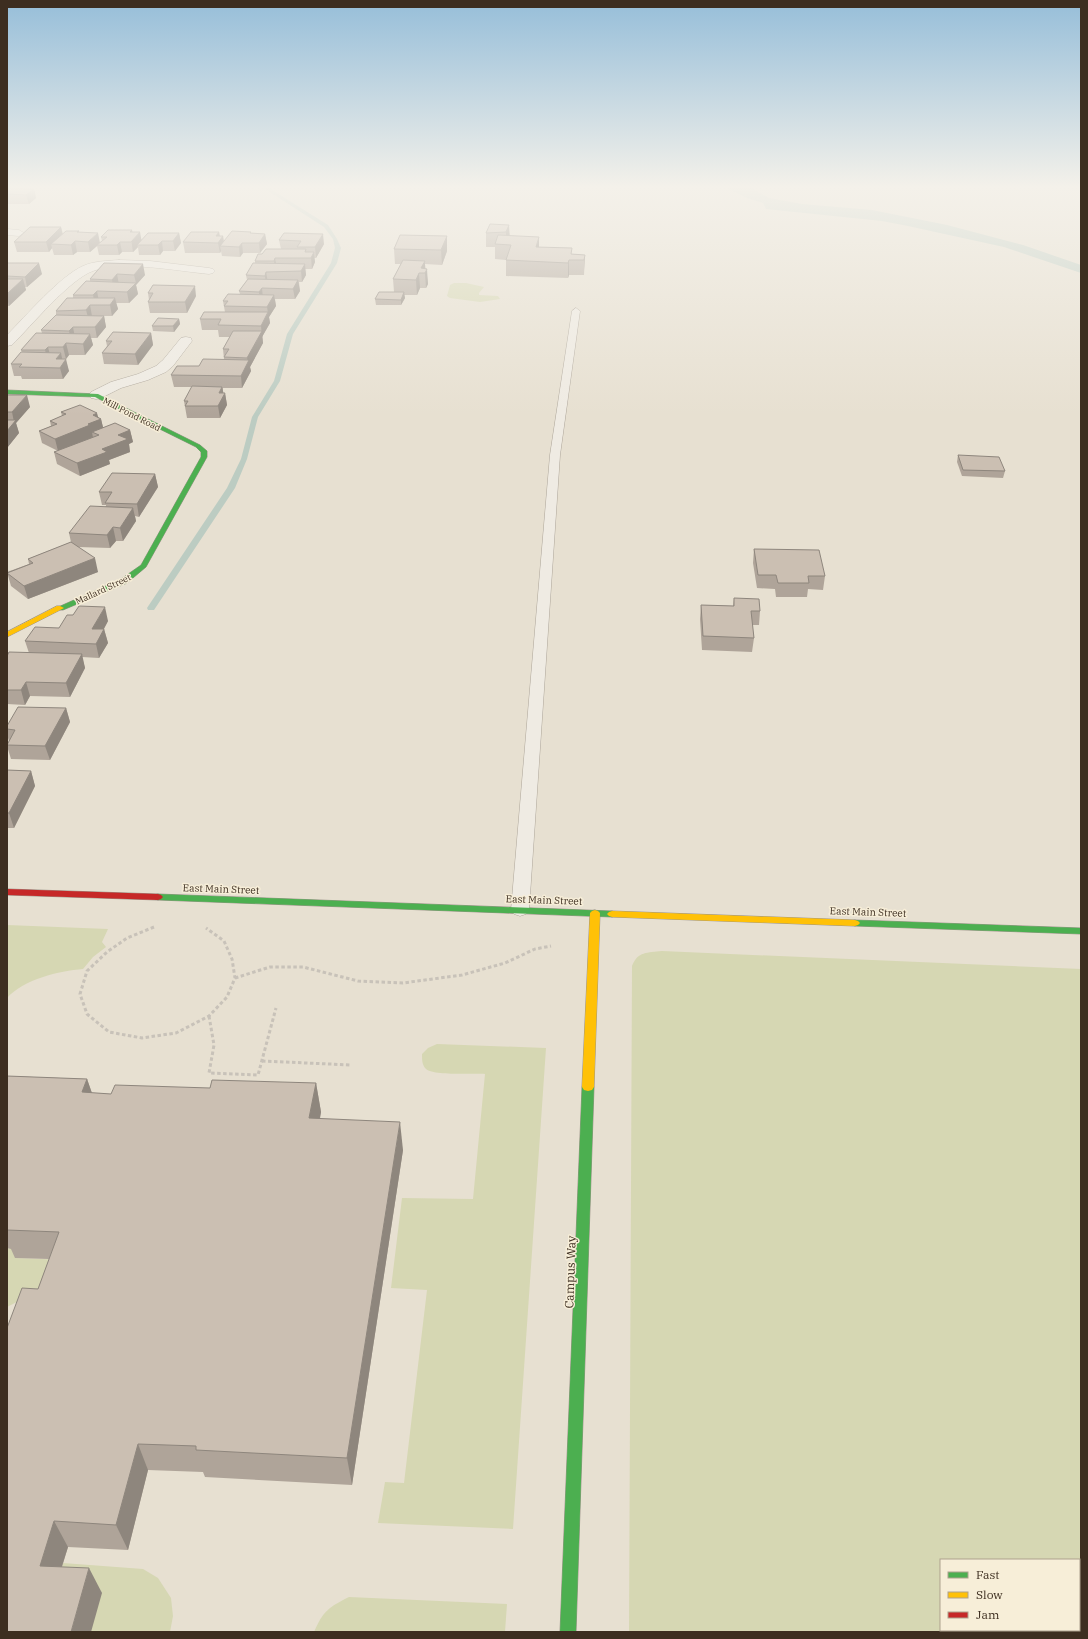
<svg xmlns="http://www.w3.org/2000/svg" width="1088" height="1639" viewBox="0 0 1088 1639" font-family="'IBM Plex Serif',serif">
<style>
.green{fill:#d6d7b3;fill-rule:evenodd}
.water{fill:#bcccc2}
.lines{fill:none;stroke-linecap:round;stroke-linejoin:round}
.stream{fill:#bcccc2;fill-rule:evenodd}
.lane-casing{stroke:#ada599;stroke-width:1}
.street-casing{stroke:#ada599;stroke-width:1}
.fast-casing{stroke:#9c958a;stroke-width:1}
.slow-casing{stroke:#9c958a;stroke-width:1}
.jam-casing{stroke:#9c958a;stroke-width:1}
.path{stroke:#c8c2b9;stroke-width:3;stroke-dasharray:3.5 2.5;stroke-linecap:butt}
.lane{fill:#efebe3;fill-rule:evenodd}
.street{fill:#efebe3;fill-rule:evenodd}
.fast{fill:#4caf50;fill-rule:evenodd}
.slow{fill:#ffc107;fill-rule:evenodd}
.jam{fill:#c62828;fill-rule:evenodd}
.wall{fill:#afa499}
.shaded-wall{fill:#8e867d}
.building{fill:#cbbfb2;stroke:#8e867d}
.labels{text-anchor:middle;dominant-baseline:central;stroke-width:3;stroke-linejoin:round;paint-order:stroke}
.far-street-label{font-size:9px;fill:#3d2e20;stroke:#f7eed8}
.street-label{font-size:10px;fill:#3d2e20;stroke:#f7eed8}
.near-street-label{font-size:12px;fill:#3d2e20;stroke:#f7eed8}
</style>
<rect width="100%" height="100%" fill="#e7e0d1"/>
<g class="green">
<polygon points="454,283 466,283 484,287 479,293 479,295 498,296 500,299 480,302 450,298 447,296 450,285"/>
<path d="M7 925 108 929 102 942 106 947 93 957 83 969C59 971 24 979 7 998Z"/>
<path d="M662 951 1081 969V1632H629L632 966C638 951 647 953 662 951ZM941 1560H1079V1630H941Z"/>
<path d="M437 1044 546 1048 513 1529 378 1523 385 1482 404 1483 427 1290 391 1288 402 1198 473 1199 485 1074C473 1073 434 1076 426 1069 422 1065 422 1060 422 1054L428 1048Z"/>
<polygon points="7,1248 18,1249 15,1258 70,1260 64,1278 7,1307"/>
<polygon points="63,1563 143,1569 158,1578 171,1598 173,1616 170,1632 91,1632 54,1591"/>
<path d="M349 1597 507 1604 505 1632H314C323 1611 329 1607 349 1597Z"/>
</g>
<polygon class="water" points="721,185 745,185 769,198 802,204 872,210 947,225 1023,245 1081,265 1081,273 1004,247 908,226 882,221 766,209 763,203 747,198"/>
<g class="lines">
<polygon class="stream" points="259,185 264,185 328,225 337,239 341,248 337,263 293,334 280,381 258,417 247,459 235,488 154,610 148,610 147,608 227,488 241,459 252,417 274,381 287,334 331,263 335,248 333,239 324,227"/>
<g class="lane-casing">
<polygon id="lane" points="576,308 580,311 560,455 529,910 526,914 520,916 514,914 511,910 550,455 572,311"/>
</g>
<g class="street-casing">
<g id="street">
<polygon points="7,229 19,230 24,233 19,236 7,235"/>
<path d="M119 260 150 261 209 268 213 269 215 271 213 273 209 274C177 271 123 260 93 271 70 279 31 326 12 345L7 346V335C27 315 59 277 83 266 94 261 107 261 119 260Z"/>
<polygon points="186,337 191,338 192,341 173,366 166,372 148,380 121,388 101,398 96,399 91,398 89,395 91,392 111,382 138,374 156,366 163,360 181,338"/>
</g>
</g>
<g class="fast-casing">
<g id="fast">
<polygon points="7,390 98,394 200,445 207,451 207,457 146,567 127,583 63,610 60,610 56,608 121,579 141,565 201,457 201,452 196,447 95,397 7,394"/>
<polygon points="158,894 612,911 615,912 617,914 615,916 612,917 158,900 155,899 153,897 155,895"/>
<polygon points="855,920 1081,928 1081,934 855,926 852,925 850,923 852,921"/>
<polygon points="588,1083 592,1084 594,1087 576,1632 560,1632 582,1087 584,1084"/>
</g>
</g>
<g class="slow-casing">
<g id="slow">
<polygon points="57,606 60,606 64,608 7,637 7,632"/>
<polygon points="595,910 598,911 600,913 594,1087 592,1090 588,1091 584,1090 582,1087 590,913 592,911"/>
<polygon points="612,911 855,920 858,921 860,923 858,925 855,926 612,917 609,916 607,914 609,912"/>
</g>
</g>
<g class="jam-casing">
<polygon id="jam" points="7,889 158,894 161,895 163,897 161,899 158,900 7,895"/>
</g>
<g class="path">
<polyline points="154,927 127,938 107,952 87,971 80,994 87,1014 109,1032 142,1038 176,1033 209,1016 227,997 235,978 232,959 224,941 206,928"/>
<polyline points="235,978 270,967 303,967 358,981 403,983 462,975 505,963 535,949 551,946"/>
<polyline points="209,1016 214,1045 209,1073 258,1075 276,1008"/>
<polyline points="262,1061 351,1065"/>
</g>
<use href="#lane" class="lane"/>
<use href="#street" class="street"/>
<use href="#fast" class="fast"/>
<use href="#slow" class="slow"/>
<use href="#jam" class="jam"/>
</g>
<g class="wall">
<polygon points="7,188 34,189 36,198 29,204 7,204"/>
<polygon points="509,225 509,236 539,247 572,254 585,255 584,275 569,275 568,278 506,276 506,260 495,259 495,247 486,247 486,233"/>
<polygon points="61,227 63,234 79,233 99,243 102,241 101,237 133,232 142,240 179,233 181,243 175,251 163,251 160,255 139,255 138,247 133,252 122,252 119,255 99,255 97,246 90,252 77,252 73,255 54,255 52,248 49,252 17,252 14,242"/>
<polygon points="219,232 220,236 223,236 224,241 252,233 265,234 267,244 260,253 243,253 240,257 222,256 221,251 220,253 185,253 183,242"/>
<polygon points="284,233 324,244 316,258 314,258 315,262 312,269 305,269 306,275 302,282 299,282 300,291 295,299 275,299 276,306 269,317 270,323 262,337 263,343 250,367 251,371 242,388 223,388 223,393 225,393 227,405 220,418 187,418 184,401 192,387 174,387 171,375 199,366 224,359 223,349 230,337 219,337 218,330 202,330 200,319 225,312 223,301 240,294 239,291 247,280 246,275 255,263 255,261 262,254 281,249 279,240"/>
<polygon points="447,236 447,251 442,265 425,264 428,284 426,288 420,288 417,295 404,295 405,298 401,305 376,305 375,299 394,292 393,279 401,264 395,264 394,249"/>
<polygon points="7,263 42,274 27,287 25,287 26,290 9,306 7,306"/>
<polygon points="104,263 145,275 136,285 138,294 129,303 116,303 118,309 112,316 104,316 106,327 97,338 91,338 93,345 85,355 69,355 66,359 62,359 69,371 63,379 22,379 21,376 14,376 11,364 22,352 21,350 42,333 41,330 56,315 56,311 73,298 73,295 90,282 90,279"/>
<polygon points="153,285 196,296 187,313 150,313 148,302 149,300 148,293"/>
<polygon points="179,319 180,324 174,332 153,331 152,326"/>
<polygon points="151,333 153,345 138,365 104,364 102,353 107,346 106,341"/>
<polygon points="7,395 30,407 16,423 19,433 7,448"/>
<polygon points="61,412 98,417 101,419 103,428 130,430 133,442 129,444 130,452 109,460 110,464 80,476 57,464 54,452 58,451 42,443 39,431 51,426 50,421 62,416"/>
<polygon points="958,455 1005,471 1003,478 962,476 957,462"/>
<polygon points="155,474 158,487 139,517 135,516 136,521 123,541 116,541 110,548 78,547 98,572 28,599 11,586 7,572 29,564 28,559 71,542 69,533 106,506 106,505 102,505 99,492"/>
<polygon points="754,549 825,576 823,590 808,589 807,597 776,597 775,589 757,588 753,563"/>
<polygon points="734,598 760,611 759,625 752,625 754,638 752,652 702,650 700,619 701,605 733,606"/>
<polygon points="108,621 104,629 108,643 99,658 82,657 85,668 70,697 30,696 25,705 7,704 7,656 29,653 25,641 59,628"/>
<polygon points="66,708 70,722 50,760 11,759 7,746 7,744 9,741 7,735 7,726"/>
<polygon points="7,770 31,771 35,786 14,828 7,828"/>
<polygon points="7,1076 87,1079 92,1093 111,1094 316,1083 321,1112 320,1119 403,1150 352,1485 205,1477 203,1472 148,1470 128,1550 68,1547 62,1567 102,1593 7,1632 38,1289 49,1259 15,1258 11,1249 7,1248"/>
</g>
<g class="shaded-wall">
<polygon points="34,189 36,198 29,204 26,195"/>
<polygon points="509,225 510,240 506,245 506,232"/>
<polygon points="61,227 63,237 51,244 52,248 49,252 46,242"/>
<polygon points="132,230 134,239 140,232 142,243 137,245 138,247 133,252 130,232"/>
<polygon points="219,232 220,240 223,236 224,246 220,246 221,251 220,253 218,243 216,236"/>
<polygon points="98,233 100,243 97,245 97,246 90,252 88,242"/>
<polygon points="179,233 181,243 175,251 173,241"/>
<polygon points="265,234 267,244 260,253 259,243"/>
<polygon points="323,234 324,244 316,258 315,247"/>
<polygon points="447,236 447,251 442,265 441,250"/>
<polygon points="539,237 539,252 536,262 536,247"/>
<polygon points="75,241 77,252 73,255 71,245"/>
<polygon points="162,241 163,251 160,255 158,245"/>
<polygon points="120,242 122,252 119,255 117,245"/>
<polygon points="242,243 243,253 240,257 239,247"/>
<polygon points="314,252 315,262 312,269 311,258"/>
<polygon points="585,255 584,270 584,275 584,260"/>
<polygon points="275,258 277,268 275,271 274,261"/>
<polygon points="569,260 569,275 568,278 568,263"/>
<polygon points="425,261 425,273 421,268"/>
<polygon points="39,263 42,274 27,287 25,277"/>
<polygon points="143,264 145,275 136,285 138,294 129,303 127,292 136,283 134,275"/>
<polygon points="305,264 306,275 302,282 301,271"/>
<polygon points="427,269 428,284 426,288 425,273"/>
<polygon points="266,272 268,283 266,286 265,276"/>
<polygon points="419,273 420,288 417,295 416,280"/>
<polygon points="117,274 119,285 114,290 112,280"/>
<polygon points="23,279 26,290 9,306 7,298 7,294"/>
<polygon points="298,280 300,291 295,299 293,289"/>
<polygon points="195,286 196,296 187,313 185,302"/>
<polygon points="262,288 263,299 260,303 259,292"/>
<polygon points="97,291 99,302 95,305 93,295"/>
<polygon points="404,292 405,298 401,305 401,300"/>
<polygon points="274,295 276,306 269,317 270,323 262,337 261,326 268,313 267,307"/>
<polygon points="115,298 118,309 112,316 110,305"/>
<polygon points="90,305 92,316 89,321 86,310"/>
<polygon points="104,316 106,327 97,338 95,327"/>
<polygon points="179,319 180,324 174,332 173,326"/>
<polygon points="73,327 75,338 71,342 69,331"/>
<polygon points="262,331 263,343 250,367 251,371 242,388 241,376 248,362 247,358"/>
<polygon points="151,333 153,345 138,365 135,354"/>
<polygon points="90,334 93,345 85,355 83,344"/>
<polygon points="66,343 69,355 66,359 63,347"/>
<polygon points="48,347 51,359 48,362 45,350"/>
<polygon points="61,353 63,363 66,359 69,371 63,379 60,368 56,359"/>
<polygon points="222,387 224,395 225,393 227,405 220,418 218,406 219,393"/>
<polygon points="27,395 30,407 16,423 19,433 7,448 7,431 14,422 12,412"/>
<polygon points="97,413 99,420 101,419 104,431 92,432 93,438 58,451 55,439 88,424 93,415"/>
<polygon points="130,430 133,442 129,444 130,452 109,460 110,464 80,476 77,463 102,449 118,435"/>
<polygon points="155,474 158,487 139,517 137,504"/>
<polygon points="133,508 136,521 123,541 120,528"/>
<polygon points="113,527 116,541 110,548 107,535"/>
<polygon points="95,558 98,572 28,599 24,586"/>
<polygon points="105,607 108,621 96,643 92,629"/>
<polygon points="104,629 108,643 99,658 96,644"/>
<polygon points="82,654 85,668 70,697 66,683"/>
<polygon points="26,682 30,696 25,705 21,690"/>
<polygon points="66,708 70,722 50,760 45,746"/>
<polygon points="31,771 35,786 14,828 9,813"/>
<polygon points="87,1079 97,1108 82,1092"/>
<polygon points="316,1083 321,1112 314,1147 309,1118"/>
<polygon points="400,1122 403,1150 352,1485 347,1458"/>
<polygon points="138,1444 148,1470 128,1550 116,1525"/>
<polygon points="54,1521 68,1547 54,1591 40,1566"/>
<polygon points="89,1568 102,1593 91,1632 71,1632"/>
</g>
<g class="building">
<polygon points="7,188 34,189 26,195 7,194"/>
<polygon points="490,224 509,225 506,232 486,233"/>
<polygon points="30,227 61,227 46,242 14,242"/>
<polygon points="108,230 132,230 130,232 140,232 131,242 120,242 117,245 97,245 107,237 101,237"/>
<polygon points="66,231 79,231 77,232 98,233 88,242 75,241 71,245 51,244"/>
<polygon points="232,231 251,232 250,233 265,234 259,243 242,243 239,247 220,246"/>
<polygon points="191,232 219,232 216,236 223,236 218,243 183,242"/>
<polygon points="148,233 179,233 173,241 162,241 158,245 137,245"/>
<polygon points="284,233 323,234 315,247 297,247 301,241 279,240"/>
<polygon points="400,235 447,236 441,250 394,249"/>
<polygon points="498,235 539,237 536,247 572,248 571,254 585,255 584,260 569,260 568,263 506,260 511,245 495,244"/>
<polygon points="266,249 306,249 305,252 314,252 311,258 275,258 274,261 255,261 258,254 262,254"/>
<polygon points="403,260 425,261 421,268 427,269 425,273 419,273 416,280 393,279"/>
<polygon points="7,263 39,263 25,277 7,276"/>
<polygon points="104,263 143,264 134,275 117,274 112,280 90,279"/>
<polygon points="253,263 305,264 301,271 266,272 265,276 246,275"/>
<polygon points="7,279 23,279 7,294"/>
<polygon points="248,279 298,280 293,289 262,288 259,292 239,291"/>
<polygon points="86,281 136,283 127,292 97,291 93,295 73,295"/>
<polygon points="153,285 195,286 185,302 148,302 153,293 148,293"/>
<polygon points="379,292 404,292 401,300 375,299"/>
<polygon points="228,294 274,295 267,307 224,306 228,301 223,301"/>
<polygon points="67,298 115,298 110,305 90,305 86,310 56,311"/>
<polygon points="204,312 268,312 261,326 218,325 221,319 200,319"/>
<polygon points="56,315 104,316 95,327 73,327 69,331 41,330"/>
<polygon points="158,318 179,319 173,326 152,326"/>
<polygon points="233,331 262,331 247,358 224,357 229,349 223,349"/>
<polygon points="113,332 151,333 135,354 102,353 112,341 106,341"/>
<polygon points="36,333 90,334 83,344 66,343 63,347 48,347 45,350 21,350"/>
<polygon points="21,352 61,353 56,359 66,359 60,368 19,367 22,364 11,364"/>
<polygon points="203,359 249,360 241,376 171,375 177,366 199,366"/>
<polygon points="192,386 222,387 219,393 225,393 218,406 185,406 188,401 184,401"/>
<polygon points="7,395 27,395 12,412 7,412"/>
<polygon points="80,405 97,413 93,415 101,419 88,424 90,425 55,439 39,431 57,424 50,421 66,414 61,412"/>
<polygon points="7,420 16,420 7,431"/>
<polygon points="115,423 130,430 118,435 128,439 102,449 107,452 77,463 54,452 99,435 92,432"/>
<polygon points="958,455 999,457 1005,471 963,470"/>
<polygon points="112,473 155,474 137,504 105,503 112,492 99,492"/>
<polygon points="90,506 133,508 120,528 113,527 107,535 69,533"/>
<polygon points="71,542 95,558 24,586 7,573 33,563 28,559"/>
<polygon points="754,549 819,550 825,576 808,576 809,583 778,583 776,575 758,575"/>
<polygon points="734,598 759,599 760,611 751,611 754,638 703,636 701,605 734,606"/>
<polygon points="79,606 105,607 92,629 104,629 96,644 25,641 35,627 59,628 67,615 73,615"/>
<polygon points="9,652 82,654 66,683 26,682 21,690 7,690 7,656"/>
<polygon points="18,707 66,708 45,746 7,745 15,730 7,729 7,726"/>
<polygon points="7,770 31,771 9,813 7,813"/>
<polygon points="7,1076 87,1079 82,1092 111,1094 115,1085 210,1088 212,1080 316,1083 309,1118 400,1122 347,1458 196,1450 196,1446 138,1444 116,1525 54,1521 40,1566 89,1568 71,1632 7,1632 7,1328 22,1288 38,1289 59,1232 7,1230"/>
</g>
<linearGradient id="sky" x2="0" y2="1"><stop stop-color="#96bed9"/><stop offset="0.45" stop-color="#f4f1ea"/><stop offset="1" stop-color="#f4f1ea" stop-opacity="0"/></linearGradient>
<rect width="1088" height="415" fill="url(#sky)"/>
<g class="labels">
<g class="far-street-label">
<text transform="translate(132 414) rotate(27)">Mill Pond Road</text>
<text transform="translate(103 589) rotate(-25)">Mallard Street</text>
</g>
<g class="street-label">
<text transform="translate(221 889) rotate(2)">East Main Street</text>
<text transform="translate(544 900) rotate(2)">East Main Street</text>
<text transform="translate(868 912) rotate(2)">East Main Street</text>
</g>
<g class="near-street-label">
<text transform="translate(570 1272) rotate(-88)">Campus Way</text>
</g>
</g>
<rect width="1088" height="1639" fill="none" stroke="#3d2e20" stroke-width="16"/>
<rect x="940" y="1559" width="140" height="72" fill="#f7eed8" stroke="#ada18e"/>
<rect x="948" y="1572" width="20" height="6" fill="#4caf50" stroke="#ada18e"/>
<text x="976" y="1579" font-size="12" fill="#3d2e20">Fast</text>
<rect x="948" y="1592" width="20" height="6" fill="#ffc107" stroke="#ada18e"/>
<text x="976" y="1599" font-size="12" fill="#3d2e20">Slow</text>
<rect x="948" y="1612" width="20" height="6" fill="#c62828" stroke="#ada18e"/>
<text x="976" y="1619" font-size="12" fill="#3d2e20">Jam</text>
</svg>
